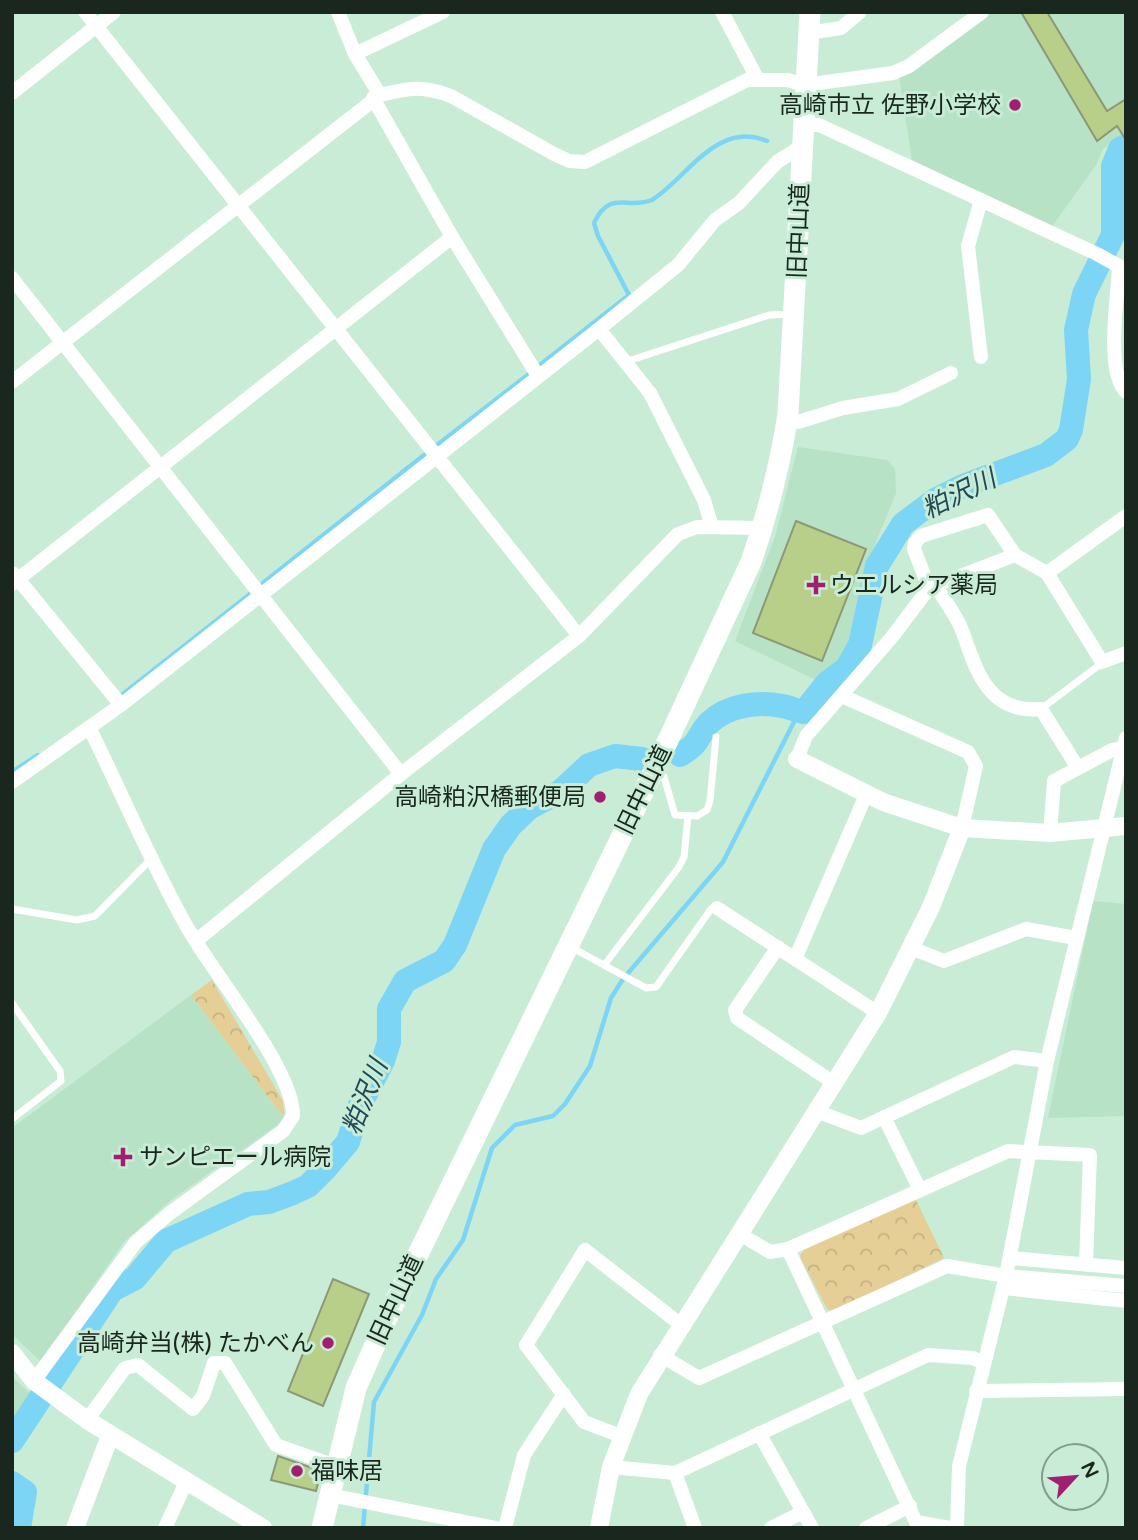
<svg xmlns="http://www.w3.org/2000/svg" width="1138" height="1540" viewBox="0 0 1138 1540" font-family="'Varela Round','Noto Sans JP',sans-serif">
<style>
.built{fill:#b7e2c6}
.park{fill:url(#park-crowns)}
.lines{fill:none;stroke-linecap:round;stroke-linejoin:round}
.stream{stroke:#7dd5f5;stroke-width:4.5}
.river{stroke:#7dd5f5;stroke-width:24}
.building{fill:#b8cf89;stroke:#8d9877;stroke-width:2}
.service{stroke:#fff;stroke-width:7}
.minor{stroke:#fff;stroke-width:14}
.tertiary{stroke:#fff;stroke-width:18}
.secondary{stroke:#fff;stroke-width:21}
.poi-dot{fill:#a01f70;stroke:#c8ecd5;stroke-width:2.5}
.labels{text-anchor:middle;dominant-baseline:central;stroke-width:6;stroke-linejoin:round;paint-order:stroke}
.poi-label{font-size:24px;fill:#19271e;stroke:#c8ecd5;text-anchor:end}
.street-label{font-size:24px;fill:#19271e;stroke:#c8ecd5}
.water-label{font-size:26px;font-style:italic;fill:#224957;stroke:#c8ecd5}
</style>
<defs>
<pattern id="park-crowns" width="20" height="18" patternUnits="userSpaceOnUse" patternTransform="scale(1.75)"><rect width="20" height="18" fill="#e5cf97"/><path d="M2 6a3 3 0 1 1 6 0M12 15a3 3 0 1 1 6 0" fill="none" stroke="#c4b282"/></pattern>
</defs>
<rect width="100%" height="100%" fill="#c8ecd5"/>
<g class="built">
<polygon points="987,12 1126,12 1126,134 1103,149 1096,165 1051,228 912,160 899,76"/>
<polygon points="798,447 887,460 895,469 896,493 872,552 853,639 842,662 820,682 735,641 775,537"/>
<polygon points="1093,901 1126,904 1126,1116 1048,1118"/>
<polygon points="191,995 284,1118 282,1122 171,1200 124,1242 41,1362 12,1334 12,1128"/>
<polygon points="12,1377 34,1397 12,1428"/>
</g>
<g class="park">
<polygon points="212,980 283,1101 284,1118 191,995"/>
<polygon points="915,1198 944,1258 834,1312 827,1309 800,1257 804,1249"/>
</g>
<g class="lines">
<g class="stream">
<path d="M541 364 629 295 598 236 594 223C610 189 627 210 652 200 687 178 717 120 767 141"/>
<polyline points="437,445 529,374"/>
<polyline points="263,583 424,455"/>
<polyline points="123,694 250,594"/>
<polyline points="12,772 38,755"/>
<polyline points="363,1528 374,1402 422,1315 436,1279 463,1240 492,1148 515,1125 553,1116 565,1104 590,1066 611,998 623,979 723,862 799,712"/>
</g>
<g class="river">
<path d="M680 755C703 741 695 738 709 723 728 705 758 701 782 706 790 707 796 711 804 712L827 683 847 668 860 645 877 566 903 524 935 500 963 486 1046 455 1067 439 1071 430 1079 379 1076 330 1084 294 1113 235V166L1120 149 1126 146"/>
<polyline points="12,1441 112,1290 135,1278 166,1241 248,1204 269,1202 293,1193 308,1186 326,1168 348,1142 359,1107 383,1061 389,1042 389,1009 405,981 444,961 455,945 494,849 511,825 529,808 561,791 589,765 615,756 642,759"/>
<polyline points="12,1483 25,1492 19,1528"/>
</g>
</g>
<g class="building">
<polygon points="1021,12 1047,12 1107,111 1126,99 1126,140 1117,126 1097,141"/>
<polygon points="796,521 866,549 822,661 753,633"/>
<polygon points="333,1279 369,1294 323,1406 288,1391"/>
<polygon points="278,1456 321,1471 316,1491 271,1480"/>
</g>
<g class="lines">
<g class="service">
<polyline points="625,362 769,315 792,314"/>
<polyline points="1041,709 1102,663"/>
<polyline points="659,769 664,777 675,815 697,816 707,810 710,801 716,737"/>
<polyline points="12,909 77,920 95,916 153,857"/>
<polyline points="569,946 646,988 656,987 711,909 716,908"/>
<polyline points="605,964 679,867 684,857 688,816"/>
<polyline points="12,1003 60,1071 61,1081 12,1119"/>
</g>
<g class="minor">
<polyline points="85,12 579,636"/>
<polyline points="338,12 355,54 380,95"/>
<polyline points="722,12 758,80"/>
<polyline points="808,33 841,28 860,12"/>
<polyline points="355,54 443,12"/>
<polyline points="12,93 114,12"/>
<polyline points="373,98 452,237 538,376"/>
<polyline points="803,125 819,125 1097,254 1126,270"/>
<polyline points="981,200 968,246 981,357"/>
<path d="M1119 267C1118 296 1105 371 1126 392"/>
<polyline points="12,278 401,774"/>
<polyline points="599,329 650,393 704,500 712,527"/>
<path d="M12 382 380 95C409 88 422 85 451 96L554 154 569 161 585 162 747 80H788L804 85 893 73 909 66 982 12"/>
<polyline points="788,419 798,422 843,408 898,399 951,373"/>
<polyline points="1015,555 929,588 914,549 915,543 921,536 988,515 1015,555 1047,573 1102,662 1126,653"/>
<polyline points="1047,573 1126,516"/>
<polyline points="14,574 121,705"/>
<polyline points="12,584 452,237"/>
<path d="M937 588C945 601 956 615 962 630 976 670 988 714 1041 709L1078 768"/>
<polyline points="842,696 968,752 976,766 962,828"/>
<polyline points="797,759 806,736 892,637 929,588"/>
<polyline points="12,782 121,705 599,329 678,265 715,220 739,203 777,162 802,146"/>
<polyline points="1050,833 1054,781 1112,750 1123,748"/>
<polyline points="717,908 878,1013"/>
<polyline points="197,940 401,774 579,636 678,534 697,527 763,528"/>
<polyline points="778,947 735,1010 737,1018 834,1083"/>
<polyline points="911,948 944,961 1026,929 1076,938"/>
<polyline points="795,959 866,795"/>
<polyline points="816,1111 861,1128 1014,1057 1047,1061"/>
<polyline points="884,1117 920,1190"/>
<polyline points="738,1233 770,1252 788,1249 1008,1151 1090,1155 1086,1264"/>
<polyline points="788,1249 916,1522 950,1528"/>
<polyline points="1010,1258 1126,1268"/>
<polyline points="1003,1288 1126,1301"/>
<polyline points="660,1355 699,1378 947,1266 1006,1276 1126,1286"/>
<path d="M34 1381 136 1242 170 1213 283 1131 293 1116C294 1069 211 971 187 927 151 863 122 794 90 729"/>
<polyline points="976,1391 1126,1389"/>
<polyline points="87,1420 125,1368 138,1365 193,1409 203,1396 214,1363 225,1363 276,1445 336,1466"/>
<polyline points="759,1433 812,1528"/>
<polyline points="621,1436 584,1422 526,1345 585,1250 680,1324"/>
<polyline points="611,1467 675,1473 928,1355 973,1358 983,1363"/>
<polyline points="675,1473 695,1528"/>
<polyline points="330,1495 496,1528"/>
<polyline points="165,1528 186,1482"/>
<polyline points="505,1528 524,1455 564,1394"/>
<polyline points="771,1528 803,1512"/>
<polyline points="866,1528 910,1506"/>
<polyline points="957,1528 959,1466 1006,1276 1047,1061 1126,738"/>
</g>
<g class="tertiary">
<polyline points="797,759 883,802 962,828 1050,833 1126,826"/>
<polyline points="12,1353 34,1381 87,1420 263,1528"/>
<polyline points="75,1528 110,1436"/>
<polyline points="599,1528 611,1467 639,1394 878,1013 931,907 962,828"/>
</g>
<path class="secondary" d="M322 1528 356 1388 386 1320 656 766 751 562C768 513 780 465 788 414L810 12"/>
</g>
<g class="poi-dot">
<circle cx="1015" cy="105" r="7"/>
<path d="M812.5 574.5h7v7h7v7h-7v7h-7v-7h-7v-7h7z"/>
<circle cx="600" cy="797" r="7"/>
<path d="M119.5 1146.5h7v7h7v7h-7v7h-7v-7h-7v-7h7z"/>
<circle cx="328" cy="1343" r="7"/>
<circle cx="297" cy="1471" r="7"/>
</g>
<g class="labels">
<g class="poi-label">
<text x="1001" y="105">高崎市立 佐野小学校</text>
<text x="830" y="585" text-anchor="start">ウエルシア薬局</text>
<text x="586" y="797">高崎粕沢橋郵便局</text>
<text x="139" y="1157" text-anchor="start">サンピエール病院</text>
<text x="314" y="1343">高崎弁当(株) たかべん</text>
<text x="311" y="1471" text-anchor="start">福味居</text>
</g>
<g class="street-label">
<text transform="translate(799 231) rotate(-88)">旧中山道</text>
<text transform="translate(644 790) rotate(-64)">旧中山道</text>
<text transform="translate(396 1300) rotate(-65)">旧中山道</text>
</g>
<g class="water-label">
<text transform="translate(959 494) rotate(-26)">粕沢川</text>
<text transform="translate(365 1097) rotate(-68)">粕沢川</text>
</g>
</g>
<rect width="1138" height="1540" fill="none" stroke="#19271e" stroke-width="28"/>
<g transform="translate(1075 1477) rotate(64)"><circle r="33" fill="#c8ecd5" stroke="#829d8c" stroke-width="2"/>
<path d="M0-5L12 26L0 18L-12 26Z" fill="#a01f70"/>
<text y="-10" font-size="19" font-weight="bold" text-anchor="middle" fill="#19271e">N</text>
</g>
</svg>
